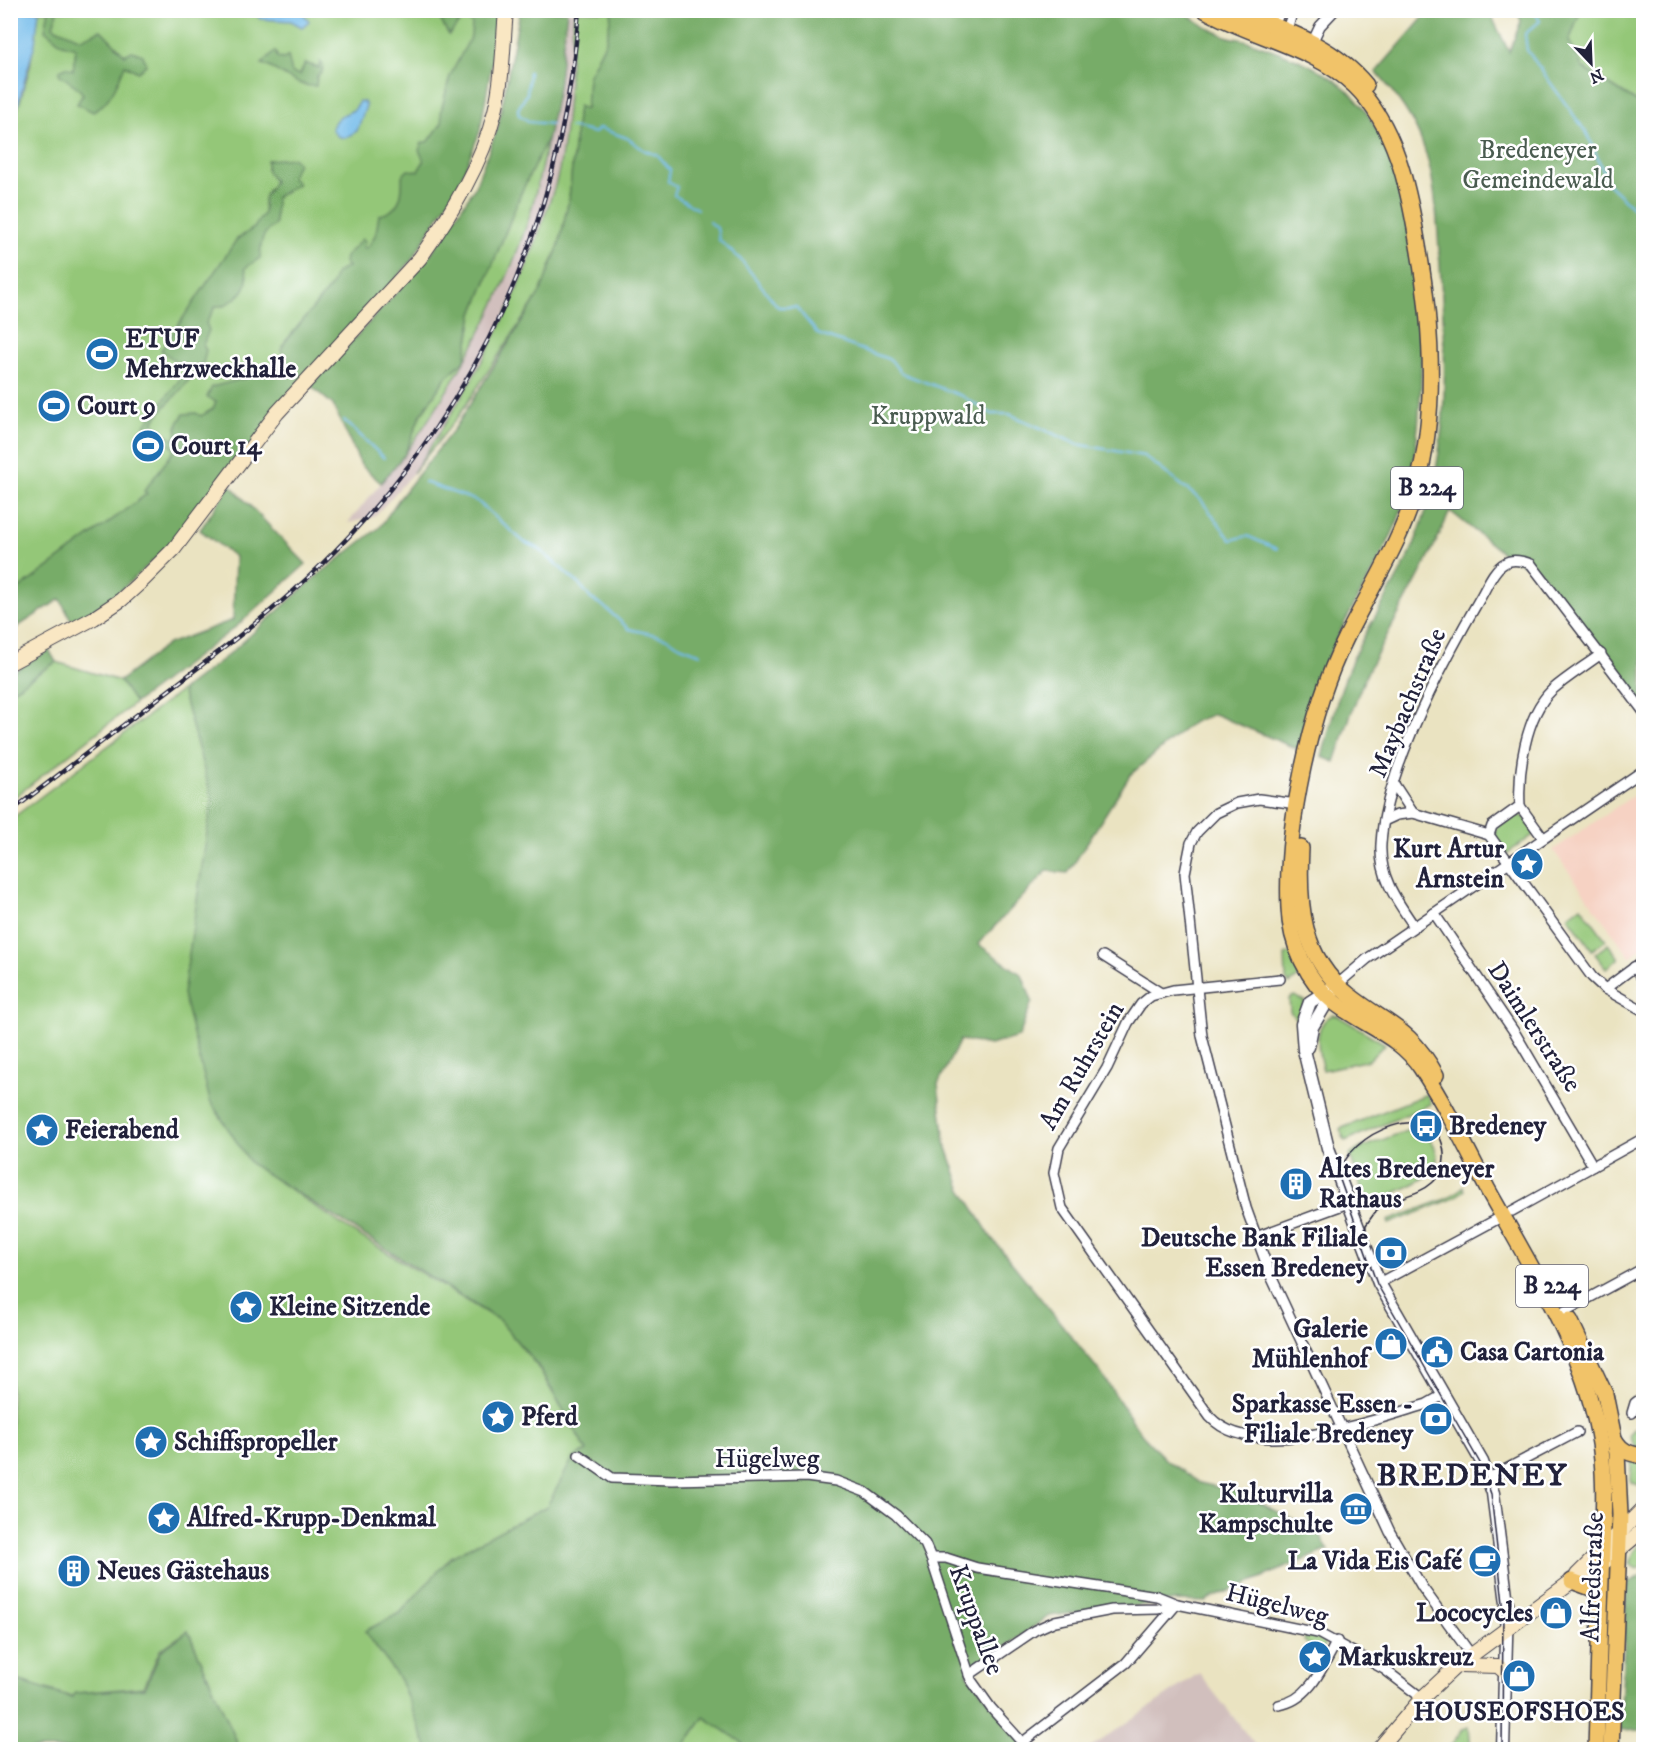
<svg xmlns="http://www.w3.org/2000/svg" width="1654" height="1760" viewBox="0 0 1654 1760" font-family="'IM FELL DW Pica',serif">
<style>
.built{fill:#f6d2c3}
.industrial{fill:#d1bfbd}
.green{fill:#94c778;stroke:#5b745a;stroke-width:1.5}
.forest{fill:#77ac68;stroke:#4c6752;stroke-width:1.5}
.water{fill:#72bbea;stroke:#4a6e92;stroke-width:1.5}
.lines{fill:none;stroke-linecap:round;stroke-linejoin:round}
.stream{stroke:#72bbea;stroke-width:2}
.minor-casing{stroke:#403f4f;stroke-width:12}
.tertiary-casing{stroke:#403f4f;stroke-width:15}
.secondary-casing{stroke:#403f4f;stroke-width:16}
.primary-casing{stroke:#403f4f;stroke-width:18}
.minor{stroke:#fff;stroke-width:9}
.tertiary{stroke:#fff;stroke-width:12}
.secondary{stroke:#f9e7c3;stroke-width:14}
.primary{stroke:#f1c369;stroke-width:15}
.tram{stroke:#22223b;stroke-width:1.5}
.rail-casing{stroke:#22223b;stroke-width:4.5}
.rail{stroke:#fff;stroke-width:2;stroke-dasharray:7;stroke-linecap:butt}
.labels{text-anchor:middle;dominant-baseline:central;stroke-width:5;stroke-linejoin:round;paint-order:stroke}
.shield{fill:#fff;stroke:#646476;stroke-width:1.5}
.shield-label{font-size:24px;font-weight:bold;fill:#22223b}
.park-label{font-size:26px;fill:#4a5c50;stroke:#fff}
.poi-label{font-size:26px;font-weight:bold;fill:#22223b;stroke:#fff;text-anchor:start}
.street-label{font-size:26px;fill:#22223b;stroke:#fff}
.district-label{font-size:32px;font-weight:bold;letter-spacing:1.5px;fill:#22223b;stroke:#fff}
</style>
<rect width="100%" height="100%" fill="#fff"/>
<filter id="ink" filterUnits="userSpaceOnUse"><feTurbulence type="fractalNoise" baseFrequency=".0167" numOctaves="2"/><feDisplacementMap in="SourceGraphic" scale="12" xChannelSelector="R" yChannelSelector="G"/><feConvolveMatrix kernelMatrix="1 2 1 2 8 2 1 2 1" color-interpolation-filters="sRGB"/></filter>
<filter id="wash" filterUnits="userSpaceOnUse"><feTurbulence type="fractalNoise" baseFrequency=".008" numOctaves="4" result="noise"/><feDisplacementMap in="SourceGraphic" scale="24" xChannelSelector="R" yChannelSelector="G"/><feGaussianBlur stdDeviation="1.35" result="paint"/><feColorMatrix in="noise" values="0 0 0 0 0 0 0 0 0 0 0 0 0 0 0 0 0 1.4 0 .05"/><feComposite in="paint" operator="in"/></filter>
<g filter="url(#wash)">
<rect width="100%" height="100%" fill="#eae3c1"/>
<polygon class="built" points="1643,789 1643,947 1630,957 1553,850"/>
<g class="industrial">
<polygon points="567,11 585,11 559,170 536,244 509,311 447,422 413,473 374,517 348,523 405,454 566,32"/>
<polygon points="1199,1673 1258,1749 1089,1749"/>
</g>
<g class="green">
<polygon points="454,10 482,30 438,145 308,339 257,394 179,470 11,595 11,132 30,67 39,11"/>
<path d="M574 11H612L606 41 588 77 586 109 578 107 569 199 559 245 540 293 457 418 413 473C467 393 515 310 544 218 549 202 556 186 559 170 569 118 569 63 574 11Z"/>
<polygon points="1584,11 1643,11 1643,106 1583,68 1569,41 1579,15"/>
<path d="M548 137C542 164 537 191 529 218 502 303 456 382 405 454L420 416 446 377 465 360 473 314 521 193Z"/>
<polygon points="56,662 120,681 135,703 11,800 11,691"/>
<polygon points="182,690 213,800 253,1164 347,1228 500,1321 537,1366 587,1451 573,1458 549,1505 451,1557 400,1613 365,1631 400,1680 428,1749 240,1749 188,1631 160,1650 144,1687 76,1693 72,1697 11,1678 11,819"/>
<path d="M1518 815 1525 817 1536 833 1505 855C1491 833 1491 825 1518 815Z"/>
<polygon points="1581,906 1606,940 1592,950 1568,916"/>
<polygon points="1608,944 1619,958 1606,968 1595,954"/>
<polygon points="1291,953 1303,974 1289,984 1286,980 1285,955"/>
<polygon points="1294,996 1305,1001 1297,1020 1290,1012 1289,999"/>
<path d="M1333 1015 1338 1016 1385 1044 1369 1060 1323 1070C1318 1053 1312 1023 1333 1015Z"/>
<polygon points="1427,1094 1431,1104 1345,1141 1340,1129"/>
<path d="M1409 1130C1421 1132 1430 1136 1435 1148 1448 1184 1392 1185 1377 1206L1366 1202 1350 1155 1360 1148Z"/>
<polygon points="1463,1187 1465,1190 1450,1200 1389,1224 1388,1221 1448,1198"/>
<polygon points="1634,1429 1643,1430 1643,1449 1635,1447 1629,1436"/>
<polygon points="1631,1458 1643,1460 1643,1487 1631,1482"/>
<polygon points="1643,1541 1643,1566 1637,1569 1629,1564 1634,1552"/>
<polygon points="1306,1635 1326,1642 1322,1654 1304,1641"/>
<polygon points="704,1717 743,1743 739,1749 682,1750"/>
<polygon points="1469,1727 1471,1749 1448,1749 1463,1729"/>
</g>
<g class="forest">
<path d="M49 10 58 11 53 26 56 28 81 39 101 30 125 55 132 51 143 55 146 65 138 72 125 65C118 83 110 103 93 112L77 104 83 94 77 87 59 74 60 70 66 67 73 70 76 48 62 44 45 30Z"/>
<path d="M445 11H501L480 131 459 184 411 261 169 546 107 603 72 622 60 599 11 631V595L147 494 144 491 174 451 173 447 144 426 187 370 161 350 237 239 254 228 264 213V198L274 181 267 171V160L294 158 298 163 291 177 298 184 276 197 275 225C259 236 262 241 260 258L245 268C252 288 240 296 224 306H216L206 323 209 330 203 345 206 350 203 364 196 365C189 389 166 400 154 421L155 425 175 440 178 423 184 414 196 413 201 416 213 409 216 402 207 397 212 387 264 373 274 376 286 363 281 350 285 342 332 285 336 273 348 267 344 262 345 257 362 239 365 241 363 247 366 248C378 236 376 230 379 215 400 212 403 194 402 176L408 170 418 171 424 161 419 150 422 143 429 141 442 123 441 111 450 76 471 36 472 24 464 17 449 35 438 16Z"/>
<polygon points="520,11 567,11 558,88 548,137 521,193 473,314 465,360 446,377 420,416 405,454 381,483 361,465 333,405 311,386 428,258 474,189 498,127"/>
<path d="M612 11H1183C1196 21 1210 30 1226 36 1233 39 1240 38 1248 41 1285 54 1327 67 1355 98 1429 180 1437 417 1399 517 1383 559 1358 595 1339 634 1320 671 1311 711 1300 750L1214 714 1193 722 1130 775 1068 873 1047 871 978 944 1022 975 1032 1001 1019 1037 990 1045 960 1040 938 1084 945 1142 961 1188 991 1237 1100 1372 1142 1435 1166 1460 1200 1483 1239 1492 1320 1534 1328 1550 1207 1600V1602L1176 1601 1049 1616 967 1674 1029 1749H739L743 1743 704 1717 682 1749H428L400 1680 365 1631 400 1613 451 1557 547 1506 573 1458 587 1451 538 1366 499 1320 251 1164 210 1101 183 994 212 799 182 690 228 655 317 576 380 527 399 499 455 428 540 293 559 245 569 199 578 106 586 109 588 77 606 41Z"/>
<path d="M1429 11H1489L1509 52 1521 21 1517 11H1584L1579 15 1569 41 1583 68 1643 106V709L1538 569 1510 559 1450 511C1427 566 1397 615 1370 667 1355 697 1346 730 1335 762L1322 757C1332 719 1341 681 1359 646 1377 611 1400 578 1415 542 1452 450 1446 361 1440 265 1437 226 1437 185 1424 148 1414 118 1397 96 1376 72Z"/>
<path d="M275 51 278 58 284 59 288 56 292 73 300 75 305 63 319 68 320 62 323 66 322 72 317 76 316 86C297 88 280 70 262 64Z"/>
<polygon points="230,485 306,564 237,626 135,703 120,681 168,644 233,620 235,557 200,530"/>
<polygon points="49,650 56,662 11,691 11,673"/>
<polygon points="1643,1574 1643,1730 1620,1731 1627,1584"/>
<polygon points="188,1631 240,1749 11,1749 11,1679 72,1698 76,1693 145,1688 161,1651"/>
</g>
<g class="water">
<polygon points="11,10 39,11 35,43 11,130"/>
<path d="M253 11H273L278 14C292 12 300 7 309 21L302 27 291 21 260 19Z"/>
<path d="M359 101 364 102 366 106 357 131 345 138 337 136 332 129C336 114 344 116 355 109Z"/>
</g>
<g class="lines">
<g class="stream">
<polyline points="1533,10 1540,21 1525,34 1527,50 1588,135 1609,185 1644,218"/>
<polyline points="529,72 527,94 518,109 519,115 530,122 552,124"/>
<polyline points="570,127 595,133 599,128 627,138 644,150 657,155 670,170 668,182 677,187 674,195 697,209"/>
<polyline points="709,222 717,228 719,240 741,260 778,307 796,307 818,334 891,360 901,373 962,396 992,414 1009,414 1077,444 1144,456 1201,500 1231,540 1247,536 1277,549"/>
<polyline points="344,420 384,458"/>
<polyline points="424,482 477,501 524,542 539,549 581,586 591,599 602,605 629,629 665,637 680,646 701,654"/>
</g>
</g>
</g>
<g filter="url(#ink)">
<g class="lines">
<g class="minor-casing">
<g id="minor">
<polyline points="1272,30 1281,10"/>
<polyline points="1286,34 1293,10"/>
<polyline points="1311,45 1320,26 1335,10"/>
<polyline points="1394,784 1413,813"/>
<polyline points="1297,804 1259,799 1237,803 1216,813 1197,832 1191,843 1185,873 1202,1036 1246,1208 1270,1274 1390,1532 1422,1587 1472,1656"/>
<path d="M1520 806C1518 771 1525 716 1552 690 1567 677 1585 666 1601 654"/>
<polyline points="1384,821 1397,815 1413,813 1489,835"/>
<polyline points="1543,838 1520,806 1492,826 1489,835 1592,977 1605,989 1644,1011"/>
<polyline points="1434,913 1515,1033 1593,1166"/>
<path d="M1414 926C1397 901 1379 877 1381 844 1385 770 1442 664 1479 600 1486 589 1493 569 1505 563 1513 558 1523 561 1531 564L1644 712"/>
<polyline points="1103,956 1161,993"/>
<polyline points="1634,967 1644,980"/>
<path d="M1280 979 1173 990 1151 996 1141 1004 1128 1023 1107 1068 1059 1148 1054 1173 1062 1208 1210 1417C1254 1464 1373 1420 1427 1404L1443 1395"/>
<polyline points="1338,984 1367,959 1644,770"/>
<polyline points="1605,989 1644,960"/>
<polyline points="1512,1211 1644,1138"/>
<polyline points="1256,1237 1348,1203"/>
<polyline points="1379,1283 1503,1216"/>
<polyline points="1565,1311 1644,1268"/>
<polyline points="1632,1413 1635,1403 1644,1396"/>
<polyline points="579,1455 612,1478 672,1480 806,1477 836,1481 865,1492 896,1515 925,1544 931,1558 946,1558 977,1568 1157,1596 1177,1604 1318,1633 1384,1669 1422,1698"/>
<polyline points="1489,1478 1577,1432"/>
<polyline points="931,1558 971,1680 991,1708 1029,1750"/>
<polyline points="969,1675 1035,1630 1055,1621 1112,1610 1158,1609 1177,1604"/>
<path d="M1279 1705C1310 1700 1323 1666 1337 1641"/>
<polyline points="1023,1742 1126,1663 1175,1606"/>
</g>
</g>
<g class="tertiary-casing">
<g id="tertiary">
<polyline points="1338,984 1310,1002 1302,1024 1304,1050 1328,1148 1379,1283 1482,1462 1493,1493 1507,1603 1503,1750"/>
<polyline points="1308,1047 1312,1027 1334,990"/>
</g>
</g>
<g class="secondary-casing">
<g id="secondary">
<path d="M10 663 94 618 121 600 144 579 174 549 277 413 420 258C451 214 482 164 495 111 503 78 503 44 506 10"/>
<polyline points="1577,1575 1644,1508"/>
<polyline points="1460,1665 1498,1666 1504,1671"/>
<polyline points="1378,1750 1422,1698 1454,1668 1572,1581 1601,1565 1644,1529"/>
</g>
</g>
<g class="primary-casing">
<g id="primary">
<path d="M1205 10C1254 38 1313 46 1355 86 1395 125 1408 186 1417 240 1431 317 1438 409 1417 486 1402 541 1371 587 1346 638 1310 710 1285 827 1289 908 1290 943 1307 981 1335 1003 1365 1026 1400 1036 1421 1068 1446 1106 1467 1149 1488 1190 1531 1267 1581 1345 1598 1432 1608 1481 1602 1532 1601 1581 1599 1637 1598 1693 1596 1750"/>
<path d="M1235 10C1282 29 1332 44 1366 85"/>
<path d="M1301 848C1298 904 1301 957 1349 995 1388 1026 1409 1026 1436 1075"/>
<polyline points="1570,1320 1605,1394 1617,1453 1620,1515 1611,1750"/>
<path d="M1615 1440C1622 1452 1630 1454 1644 1456"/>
<polyline points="1572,1581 1591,1588 1600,1595"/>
</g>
</g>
<use href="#minor" class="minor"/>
<use href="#tertiary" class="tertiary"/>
<use href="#secondary" class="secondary"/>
<use href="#primary" class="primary"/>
<g class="tram">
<path d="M1378 1208C1394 1197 1418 1196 1432 1183 1440 1176 1445 1165 1444 1154 1440 1093 1344 1133 1339 1177L1377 1284 1480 1463 1491 1494 1503 1603 1502 1750"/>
<polyline points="1365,1243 1366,1225 1383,1201"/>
</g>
<g class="rail-casing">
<path id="rail" d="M10 812C70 766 130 720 190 674 234 640 280 606 320 566 475 414 562 227 579 10"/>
</g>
<use href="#rail" class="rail"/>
</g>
</g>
<defs>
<g id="stadium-disc" transform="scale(1.725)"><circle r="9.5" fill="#1f6fb2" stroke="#fff"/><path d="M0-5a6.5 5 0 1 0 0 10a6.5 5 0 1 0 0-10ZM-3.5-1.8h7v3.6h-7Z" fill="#fff"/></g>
<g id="sight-disc" transform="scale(1.725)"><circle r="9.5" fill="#1f6fb2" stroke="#fff"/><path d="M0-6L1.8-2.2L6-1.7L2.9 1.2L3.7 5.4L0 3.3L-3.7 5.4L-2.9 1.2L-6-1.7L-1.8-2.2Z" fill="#fff"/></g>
<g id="bus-disc" transform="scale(1.725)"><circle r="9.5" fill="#1f6fb2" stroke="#fff"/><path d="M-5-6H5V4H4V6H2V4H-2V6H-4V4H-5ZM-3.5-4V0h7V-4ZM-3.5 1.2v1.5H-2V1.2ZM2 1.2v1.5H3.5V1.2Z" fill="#fff"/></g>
<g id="building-disc" transform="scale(1.725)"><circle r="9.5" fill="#1f6fb2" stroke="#fff"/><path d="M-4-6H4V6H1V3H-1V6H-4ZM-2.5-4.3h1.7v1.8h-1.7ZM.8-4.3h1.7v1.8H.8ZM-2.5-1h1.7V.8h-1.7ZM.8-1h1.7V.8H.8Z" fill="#fff"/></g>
<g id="bank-disc" transform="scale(1.725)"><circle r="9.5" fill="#1f6fb2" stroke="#fff"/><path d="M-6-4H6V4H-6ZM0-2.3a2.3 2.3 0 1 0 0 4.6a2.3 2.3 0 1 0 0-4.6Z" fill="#fff"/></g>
<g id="shop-disc" transform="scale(1.725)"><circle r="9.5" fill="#1f6fb2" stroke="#fff"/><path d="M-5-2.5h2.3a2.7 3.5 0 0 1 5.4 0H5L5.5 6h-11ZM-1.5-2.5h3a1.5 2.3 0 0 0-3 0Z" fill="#fff"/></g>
<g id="civic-disc" transform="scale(1.725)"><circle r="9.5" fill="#1f6fb2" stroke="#fff"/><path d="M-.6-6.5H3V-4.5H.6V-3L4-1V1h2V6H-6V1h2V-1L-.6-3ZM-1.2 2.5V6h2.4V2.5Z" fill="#fff"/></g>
<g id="museum-disc" transform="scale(1.725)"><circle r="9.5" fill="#1f6fb2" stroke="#fff"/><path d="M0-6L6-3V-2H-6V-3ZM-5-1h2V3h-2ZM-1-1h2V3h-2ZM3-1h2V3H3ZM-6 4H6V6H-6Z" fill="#fff"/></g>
<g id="cafe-disc" transform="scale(1.725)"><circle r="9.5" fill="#1f6fb2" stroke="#fff"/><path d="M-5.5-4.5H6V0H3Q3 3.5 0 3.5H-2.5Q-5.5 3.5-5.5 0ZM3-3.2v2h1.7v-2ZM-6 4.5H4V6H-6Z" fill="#fff"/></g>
</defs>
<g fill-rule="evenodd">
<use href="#stadium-disc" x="102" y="354"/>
<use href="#stadium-disc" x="54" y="406"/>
<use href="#stadium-disc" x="148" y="446"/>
<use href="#sight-disc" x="1527" y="864"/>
<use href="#bus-disc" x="1426" y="1126"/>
<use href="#sight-disc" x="42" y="1130"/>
<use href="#building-disc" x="1296" y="1184"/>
<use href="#bank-disc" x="1391" y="1253"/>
<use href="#sight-disc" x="246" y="1307"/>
<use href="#shop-disc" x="1391" y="1344"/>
<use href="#civic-disc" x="1437" y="1352"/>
<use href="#sight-disc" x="498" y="1417"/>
<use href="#bank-disc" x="1436" y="1419"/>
<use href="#sight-disc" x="151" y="1442"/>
<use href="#museum-disc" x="1356" y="1509"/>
<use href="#sight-disc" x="164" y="1518"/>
<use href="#cafe-disc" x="1485" y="1561"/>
<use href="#building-disc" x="74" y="1571"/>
<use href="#shop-disc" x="1556" y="1613"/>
<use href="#sight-disc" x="1315" y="1657"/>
<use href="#shop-disc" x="1519" y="1676"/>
</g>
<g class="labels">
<g class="shield">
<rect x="1391" y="467" width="72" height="42" rx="4.5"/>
<rect x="1516" y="1265" width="72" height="42" rx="4.5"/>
</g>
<g class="shield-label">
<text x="1427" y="488">B 224</text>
<text x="1552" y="1286">B 224</text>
</g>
<g class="park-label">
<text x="1538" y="150">Bredeneyer<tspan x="1538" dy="30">Gemeindewald</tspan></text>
<text x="928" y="416">Kruppwald</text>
</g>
<g class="poi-label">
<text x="125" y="339">ETUF<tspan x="125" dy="30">Mehrzweckhalle</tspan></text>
<text x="77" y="406">Court 9</text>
<text x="171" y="446">Court 14</text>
<text x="1504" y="849" text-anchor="end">Kurt Artur<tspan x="1504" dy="30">Arnstein</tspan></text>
<text x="1449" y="1126">Bredeney</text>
<text x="65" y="1130">Feierabend</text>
<text x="1319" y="1169">Altes Bredeneyer<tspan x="1319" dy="30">Rathaus</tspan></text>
<text x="1368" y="1238" text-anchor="end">Deutsche Bank Filiale<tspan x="1368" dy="30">Essen Bredeney</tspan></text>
<text x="269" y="1307">Kleine Sitzende</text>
<text x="1368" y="1329" text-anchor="end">Galerie<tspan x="1368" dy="30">Mühlenhof</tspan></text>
<text x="1460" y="1352">Casa Cartonia</text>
<text x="1413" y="1404" text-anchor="end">Sparkasse Essen -<tspan x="1413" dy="30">Filiale Bredeney</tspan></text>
<text x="521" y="1417">Pferd</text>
<text x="174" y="1442">Schiffspropeller</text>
<text x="1333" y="1494" text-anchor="end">Kulturvilla<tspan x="1333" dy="30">Kampschulte</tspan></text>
<text x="187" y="1518">Alfred-Krupp-Denkmal</text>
<text x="1462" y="1561" text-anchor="end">La Vida Eis Café</text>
<text x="97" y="1571">Neues Gästehaus</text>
<text x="1533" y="1613" text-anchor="end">Lococycles</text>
<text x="1338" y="1657">Markuskreuz</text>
<text x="1519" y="1712" text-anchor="middle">HOUSEOFSHOES</text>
</g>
<g class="street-label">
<text transform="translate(1408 703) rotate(-67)">Maybachstraße</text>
<text transform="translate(1534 1027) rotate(57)">Daimlerstraße</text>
<text transform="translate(1082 1066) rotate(-60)">Am Ruhrstein</text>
<text x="767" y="1459">Hügelweg</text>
<text transform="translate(1593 1577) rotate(-88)">Alfredstraße</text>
<text transform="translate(1277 1605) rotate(14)">Hügelweg</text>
<text transform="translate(976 1620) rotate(70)">Kruppallee</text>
</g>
<g class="district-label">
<text x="1472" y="1476">BREDENEY</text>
</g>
</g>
<rect width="1654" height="1760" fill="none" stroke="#fff" stroke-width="36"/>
<g transform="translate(1591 63) rotate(157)" stroke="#ffffff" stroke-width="4.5" paint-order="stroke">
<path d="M0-4.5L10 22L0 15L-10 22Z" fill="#22223b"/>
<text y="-9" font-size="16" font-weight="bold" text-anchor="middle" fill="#22223b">N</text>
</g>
</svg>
